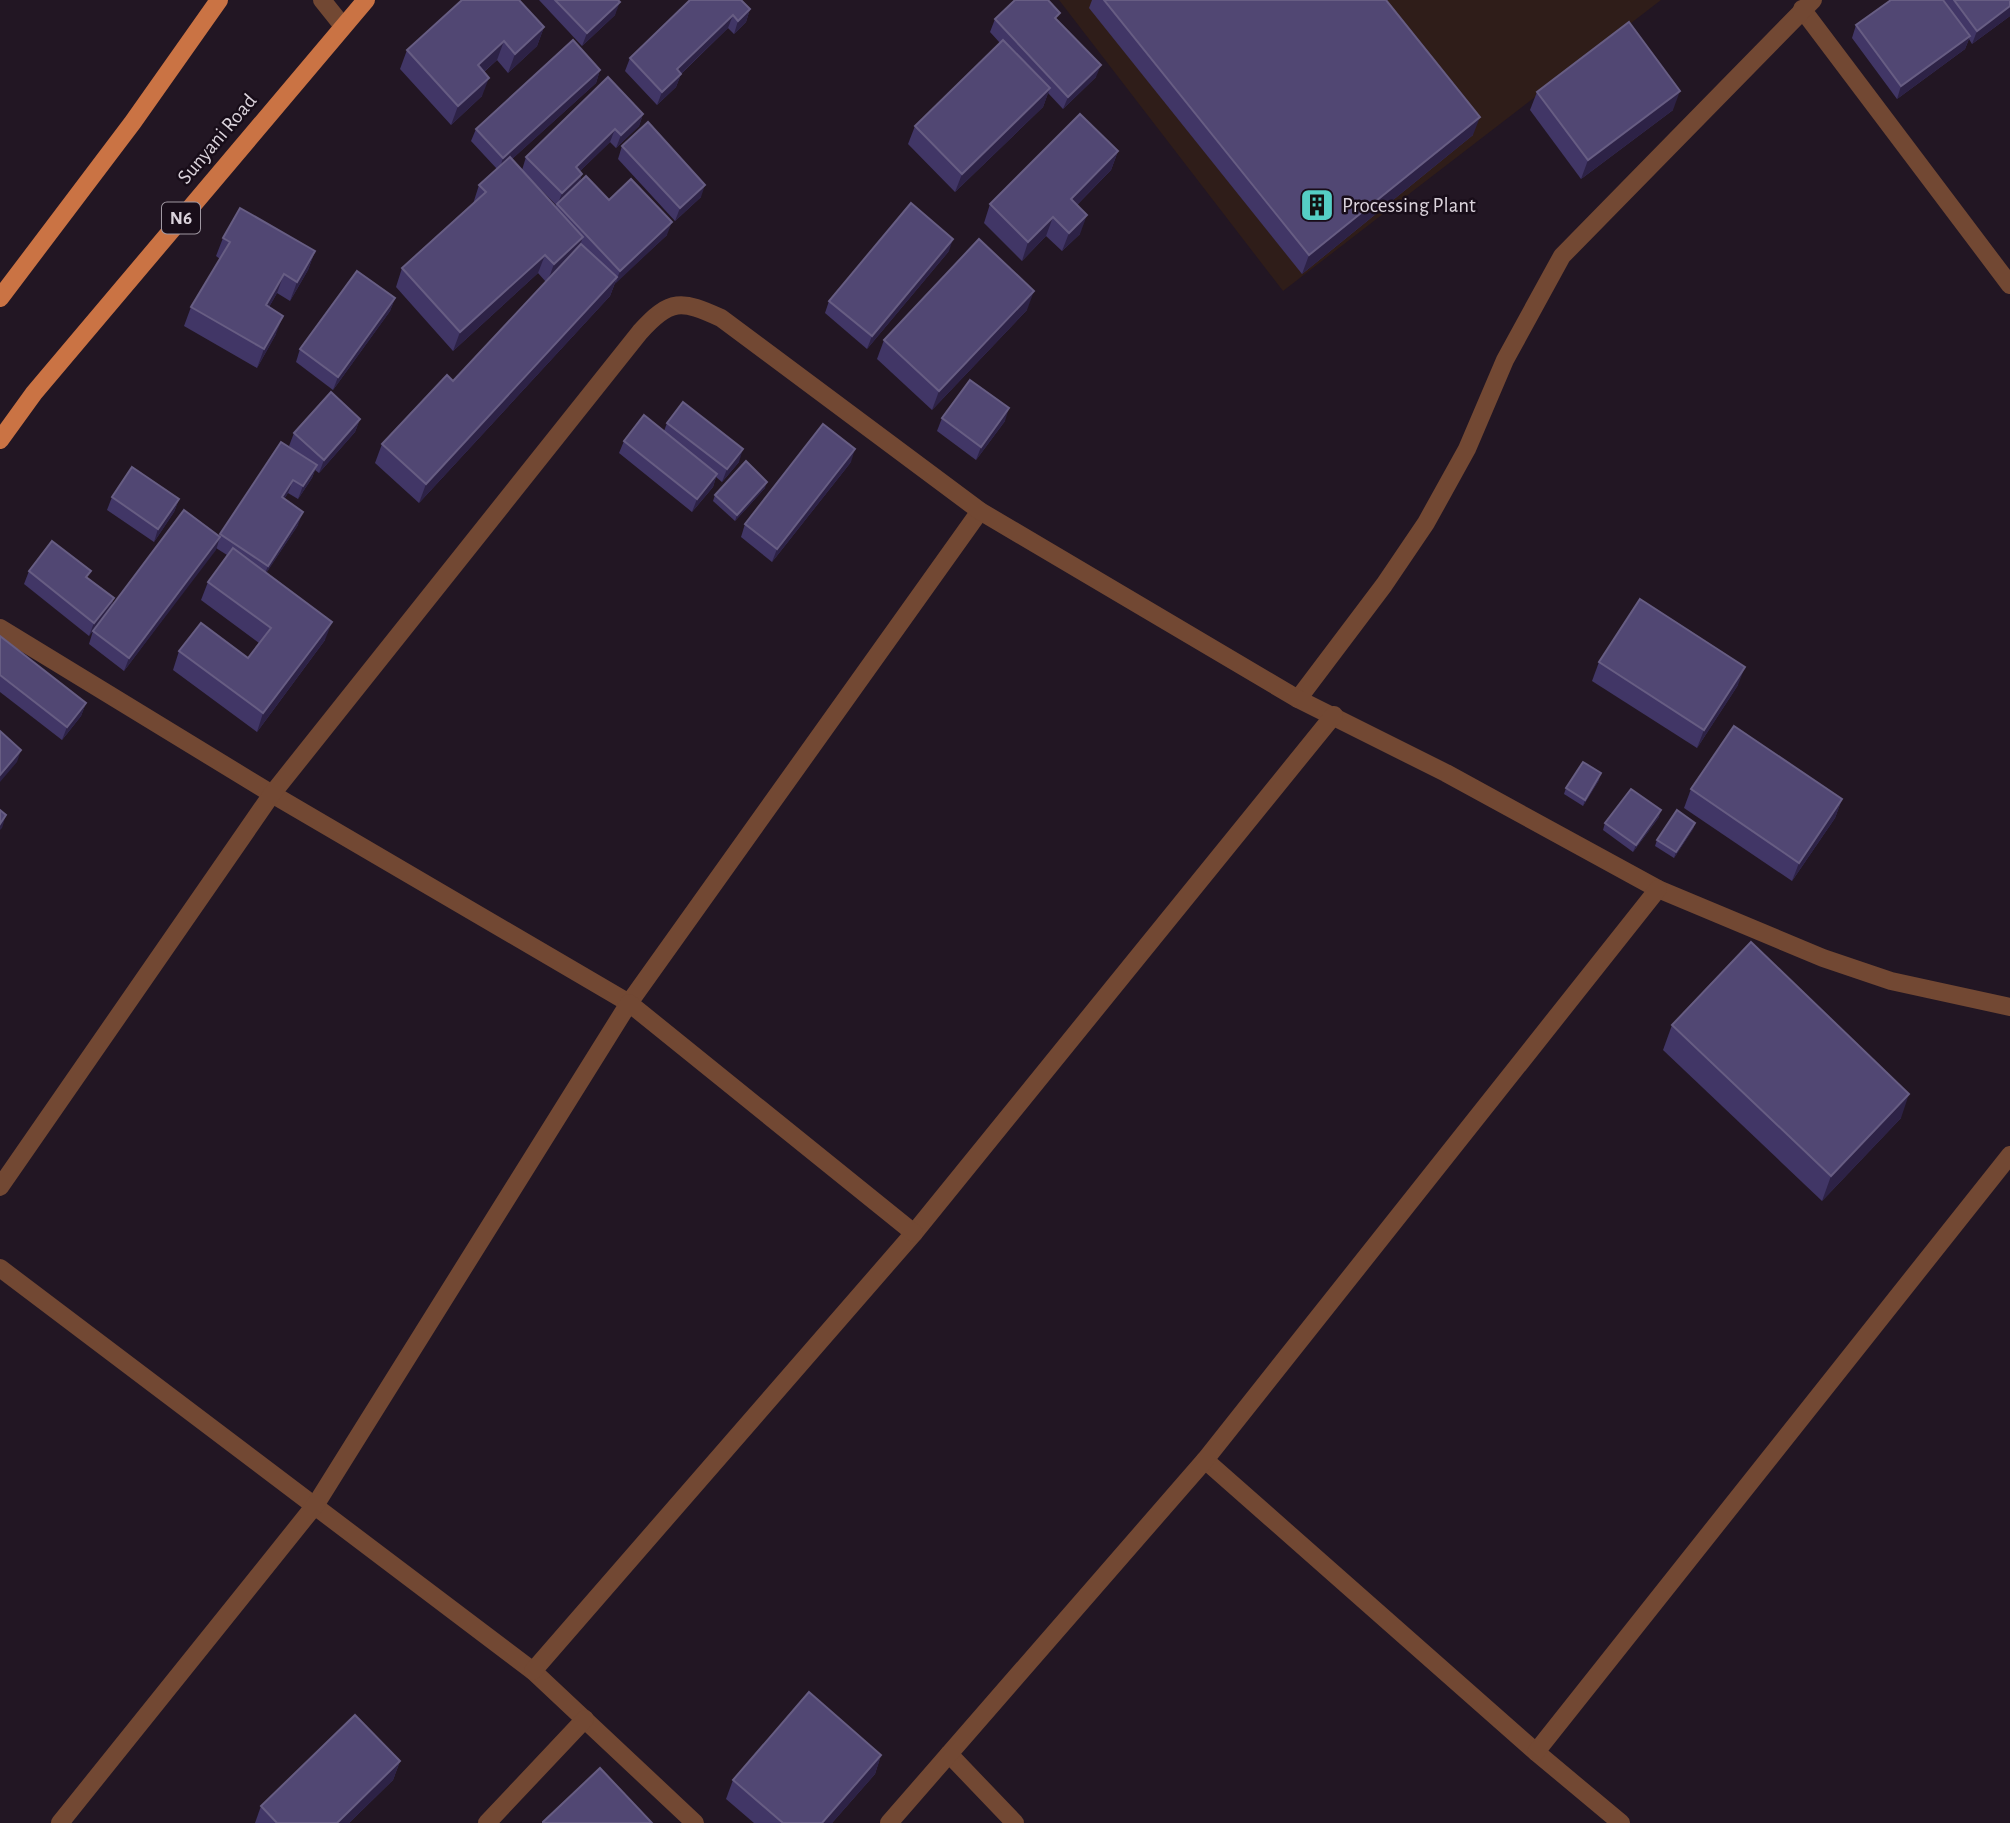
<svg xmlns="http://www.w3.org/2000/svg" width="2010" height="1823" viewBox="0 0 2010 1823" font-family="'Alegreya Sans',sans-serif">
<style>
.commercial{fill:#2f1d19}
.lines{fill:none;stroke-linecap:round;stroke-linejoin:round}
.minor{stroke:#724833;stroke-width:18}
.primary{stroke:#ca7344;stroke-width:18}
.wall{fill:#413666;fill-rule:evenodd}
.shaded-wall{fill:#2d2246}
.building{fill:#514773;stroke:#675d83;stroke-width:2}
.labels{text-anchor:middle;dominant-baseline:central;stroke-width:5;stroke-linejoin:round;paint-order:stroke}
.shield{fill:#180d19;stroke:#a098a2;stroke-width:2}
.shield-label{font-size:19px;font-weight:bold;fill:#dbd3dc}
.street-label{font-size:21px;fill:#dbd3dc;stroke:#180d19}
.poi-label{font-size:21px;fill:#dbd3dc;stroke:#180d19;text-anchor:start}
</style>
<rect width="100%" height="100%" fill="#221623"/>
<polygon class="commercial" points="1059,0 1661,0 1283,291"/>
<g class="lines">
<g class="minor">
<polyline points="322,0 342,25"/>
<polyline points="1802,9 2010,285"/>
<polyline points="0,628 272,794 629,1003 980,511"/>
<polyline points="1298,699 1384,585 1426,523 1467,449 1505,360 1562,256 1813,0"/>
<path d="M0 1187 272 794 640 332C670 298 682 300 721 318L980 511 1298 699 1446 773 1658 889 1823 958 1891 981 2010 1007"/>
<polyline points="0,1268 533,1671 695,1823"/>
<polyline points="1205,1460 1536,1752 1621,1823"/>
<polyline points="533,1671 914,1233 1334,715"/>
<polyline points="1536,1752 2010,1155"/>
<polyline points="949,1754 1015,1823"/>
<polyline points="60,1823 316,1504 629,1003 914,1233"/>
<polyline points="487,1823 585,1719"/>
<polyline points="889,1823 1205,1460 1658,889"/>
</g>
<g class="primary">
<polyline points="0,298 133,122 219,0"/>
<polyline points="0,440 34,393 366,0"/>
</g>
</g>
<g class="wall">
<polygon points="539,0 618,0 615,15 582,46"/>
<polygon points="690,0 750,9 746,22 734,34 728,28 681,74 676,87 657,105 625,71 630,58"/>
<polygon points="1092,0 1386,0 1473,135 1302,274 1089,8"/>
<polygon points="1891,0 2010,0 2010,16 1972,44 1969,39 1965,49 1897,99 1852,38 1856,25"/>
<polygon points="995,19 1058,20 1096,77 1063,109 1048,93 1043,107 955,192 908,144 915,126 1000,43 990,32"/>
<polygon points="544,27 537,46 508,73 497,60 484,72 482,96 451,125 400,69 407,50"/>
<path d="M600 70 596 83 512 159 522 170 526 157 643 114 639 126 616 148 610 142 580 171 582 174 579 183 667 235 615 283 610 296 419 503 375 463 382 444 453 381 546 282 538 273 453 351 396 287 402 268 473 204 479 185 497 169 471 141 476 129ZM523 171 556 205V207Z"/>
<polygon points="1537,92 1673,110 1581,179 1530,110"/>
<polygon points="622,146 701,197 675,221 618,159"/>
<polygon points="1118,151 1111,170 1077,205 1080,234 1062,251 1046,236 1022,261 984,223 990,204"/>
<polygon points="223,238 315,251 308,270 290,301 277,293 269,307 276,334 257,368 184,326 191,307 220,259 216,256"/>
<polygon points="949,251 867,349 825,313 829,301"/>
<polygon points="395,298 390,311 333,390 296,362 300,349"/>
<polygon points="1027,310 932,410 877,359 884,340"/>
<polygon points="942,418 1005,421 976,460 937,431"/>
<polygon points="360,419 355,432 319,473 315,470 312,478 298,499 288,493 284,499 298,525 266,573 325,640 257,732 173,670 179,651 248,658 259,643 201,600 208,582 227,555 216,548 124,671 89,644 93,631 96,627 89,636 24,584 29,571 88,578 114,598 110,609 219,536 293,450 289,446 294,433"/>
<polygon points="667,423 739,462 722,482 716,477 713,487 692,512 619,453 624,441 664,431"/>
<polygon points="851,462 772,562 741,537 745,524"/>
<polygon points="765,488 735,521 713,501 715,495"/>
<polygon points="112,497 179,499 174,512 154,542 107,510"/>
<polygon points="0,636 86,703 81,716 62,740 0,692"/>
<polygon points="1599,662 1738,685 1697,748 1592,681"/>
<polygon points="1599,780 1583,806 1564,794 1566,788"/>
<polygon points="1691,789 1842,799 1835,818 1792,881 1684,808"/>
<polygon points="1659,817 1633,852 1603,830 1605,823"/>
<polygon points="1695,823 1693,829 1674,858 1655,846 1657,840"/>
<polygon points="1672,1025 1901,1118 1822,1201 1663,1050"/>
<polygon points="881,1755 875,1774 832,1823 754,1823 726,1799 733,1780"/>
<polygon points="400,1761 393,1780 349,1823 255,1823 261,1806"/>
</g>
<g class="shaded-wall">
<polygon points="620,2 615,15 582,46 587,33"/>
<polygon points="2010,6 2010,16 1972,44 1977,31"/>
<polygon points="750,9 746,22 734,34 738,21"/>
<polygon points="733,15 728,28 672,82 677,69"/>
<polygon points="544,27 537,46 508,73 515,54"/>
<polygon points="1970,36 1965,49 1897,99 1901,86"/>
<polygon points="504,41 497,60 471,83 478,65"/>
<polygon points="1101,65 1096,77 1063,109 1068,97"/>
<polygon points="600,70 596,83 499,171 503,158"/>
<polygon points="681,74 676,87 657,105 662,92"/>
<polygon points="489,78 482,96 451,125 458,106"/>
<polygon points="1050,88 1043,107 955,192 962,174"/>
<polygon points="1680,91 1673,110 1581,179 1588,160"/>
<polygon points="643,114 639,126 616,148 621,135"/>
<polygon points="1480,117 1473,135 1302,274 1309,255"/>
<polygon points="615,129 610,142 571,180 576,167"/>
<polygon points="1118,151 1111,170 1064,218 1071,199"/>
<polygon points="582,174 578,186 557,206 562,193"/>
<polygon points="705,185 701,197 675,221 680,208"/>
<polygon points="1087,215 1080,234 1062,251 1069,233"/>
<polygon points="1053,217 1046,236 1022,261 1028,242"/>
<polygon points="672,222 667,235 615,284 620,271"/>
<polygon points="583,237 576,256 547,283 554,264"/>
<polygon points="953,239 949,251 867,349 872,336"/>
<polygon points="315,251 308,270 290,301 297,282"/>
<polygon points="545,255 538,273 453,351 460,332"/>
<polygon points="284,274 277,293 259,324 266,305"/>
<polygon points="617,277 610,296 419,503 426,484"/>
<polygon points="1034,291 1027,310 932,410 939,391"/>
<polygon points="395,298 390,311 333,390 338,377"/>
<polygon points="283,316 276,334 257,368 264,349"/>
<polygon points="1009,408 1005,421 976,460 981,447"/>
<polygon points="360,419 355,432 319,473 324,460"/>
<polygon points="743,449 739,462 722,482 727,469"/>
<polygon points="855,449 851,462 772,562 777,549"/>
<polygon points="317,465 312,478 298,499 303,486"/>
<polygon points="717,474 713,487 692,512 697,499"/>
<polygon points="293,480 288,493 277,510 282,497"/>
<polygon points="767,482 765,488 735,521 737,515"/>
<polygon points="179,499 174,512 154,542 158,529"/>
<polygon points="303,512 298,525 263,578 268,566"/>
<polygon points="220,537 216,550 124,671 129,658"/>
<polygon points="114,598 109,611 89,636 94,623"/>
<polygon points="332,622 325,640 257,732 263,713"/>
<polygon points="1745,667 1738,685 1697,748 1704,730"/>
<polygon points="86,703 81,716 62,740 67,727"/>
<polygon points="21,750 17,762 0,782 0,775"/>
<polygon points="1601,773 1599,780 1583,806 1585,800"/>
<polygon points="1842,799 1835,818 1792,881 1799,863"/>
<polygon points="1661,810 1659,817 1633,852 1636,845"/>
<polygon points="6,815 2,828 0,830 0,824"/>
<polygon points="1695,823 1693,829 1674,858 1676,852"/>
<polygon points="1909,1094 1901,1118 1822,1201 1831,1176"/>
<polygon points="881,1755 875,1774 832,1823 822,1823"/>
<polygon points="400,1761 393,1780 349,1823 337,1823"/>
</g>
<g class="building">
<polygon points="462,0 519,0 544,27 515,54 504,41 478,65 489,78 458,106 407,50"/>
<polygon points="555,0 618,0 620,2 587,33"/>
<polygon points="690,0 741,0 750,9 738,21 733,15 677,69 681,74 662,92 630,58"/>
<polygon points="1015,0 1048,0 1060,13 1055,18 1101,65 1068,97 995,19"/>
<polygon points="1104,0 1386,0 1480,117 1309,255"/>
<polygon points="1891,0 1943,0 1970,36 1901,86 1856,25"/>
<polygon points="1954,0 2010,0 2010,6 1977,31"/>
<polygon points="1629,22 1680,91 1588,160 1537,92"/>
<polygon points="573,40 600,70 503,158 476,129"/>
<polygon points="1003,40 1050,88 962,174 915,126"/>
<polygon points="608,77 643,114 621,135 615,129 576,167 582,174 562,193 526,157"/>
<polygon points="1080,114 1118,151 1071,199 1087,215 1069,233 1053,217 1028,242 990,204"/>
<polygon points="648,122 705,185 680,208 622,146"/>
<polygon points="510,157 583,237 554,264 545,255 460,332 402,268 486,192 479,185"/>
<polygon points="586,176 609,200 631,179 672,222 620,271 557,204"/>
<polygon points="911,203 953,239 872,336 829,301"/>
<polygon points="240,208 315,251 297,282 284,274 266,305 283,316 264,349 191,307 230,242 223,238"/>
<polygon points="979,239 1034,291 939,391 884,340"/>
<polygon points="581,244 617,277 426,484 382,444 447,375 453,381"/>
<polygon points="357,271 395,298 338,377 300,349"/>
<polygon points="970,380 1009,408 981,447 942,418"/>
<polygon points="331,392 360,419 324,460 294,433"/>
<polygon points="683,402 743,449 727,469 667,423"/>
<polygon points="644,415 717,474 697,499 624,441"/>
<polygon points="823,424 855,449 777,549 745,524"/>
<polygon points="281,442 317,465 303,486 293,480 282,497 303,512 268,566 220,534"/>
<polygon points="746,461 767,482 737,515 715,495"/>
<polygon points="132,467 179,499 158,529 112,497"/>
<polygon points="184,510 220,537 129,658 93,631"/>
<polygon points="52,541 91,571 86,577 114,598 94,623 29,571"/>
<polygon points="233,548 332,622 263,713 179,651 201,623 248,658 271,628 208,582"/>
<polygon points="1640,599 1745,667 1704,730 1599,662"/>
<polygon points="0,636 86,703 67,727 0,675"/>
<polygon points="1734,726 1842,799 1799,863 1691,789"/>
<polygon points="0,731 21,750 0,775"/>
<polygon points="1583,762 1601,773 1585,800 1566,788"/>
<polygon points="1631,789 1661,810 1636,845 1605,823"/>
<polygon points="0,810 6,815 0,824"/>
<polygon points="1677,810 1695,823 1676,852 1657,840"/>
<polygon points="1751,942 1909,1094 1831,1176 1672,1025"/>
<polygon points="809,1692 881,1755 822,1823 783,1823 733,1780"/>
<polygon points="355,1715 400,1761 337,1823 277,1823 261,1806"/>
<polygon points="600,1768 652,1823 543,1823 543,1822"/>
</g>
<defs>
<g id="building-square" transform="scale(1.75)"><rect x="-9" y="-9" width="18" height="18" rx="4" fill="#55cec5" stroke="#180d19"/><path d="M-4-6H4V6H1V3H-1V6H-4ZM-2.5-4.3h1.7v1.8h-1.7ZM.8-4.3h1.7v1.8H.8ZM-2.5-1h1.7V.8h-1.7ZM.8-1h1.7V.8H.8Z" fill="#111"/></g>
</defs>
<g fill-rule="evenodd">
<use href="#building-square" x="1317" y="205"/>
</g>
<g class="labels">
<rect class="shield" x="162" y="202.5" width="38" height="31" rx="5"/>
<g class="shield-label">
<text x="181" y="218">N6</text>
</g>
<g class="street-label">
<text transform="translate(217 139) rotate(-50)">Sunyani Road</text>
</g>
<g class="poi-label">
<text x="1342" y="205">Processing Plant</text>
</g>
</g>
</svg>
